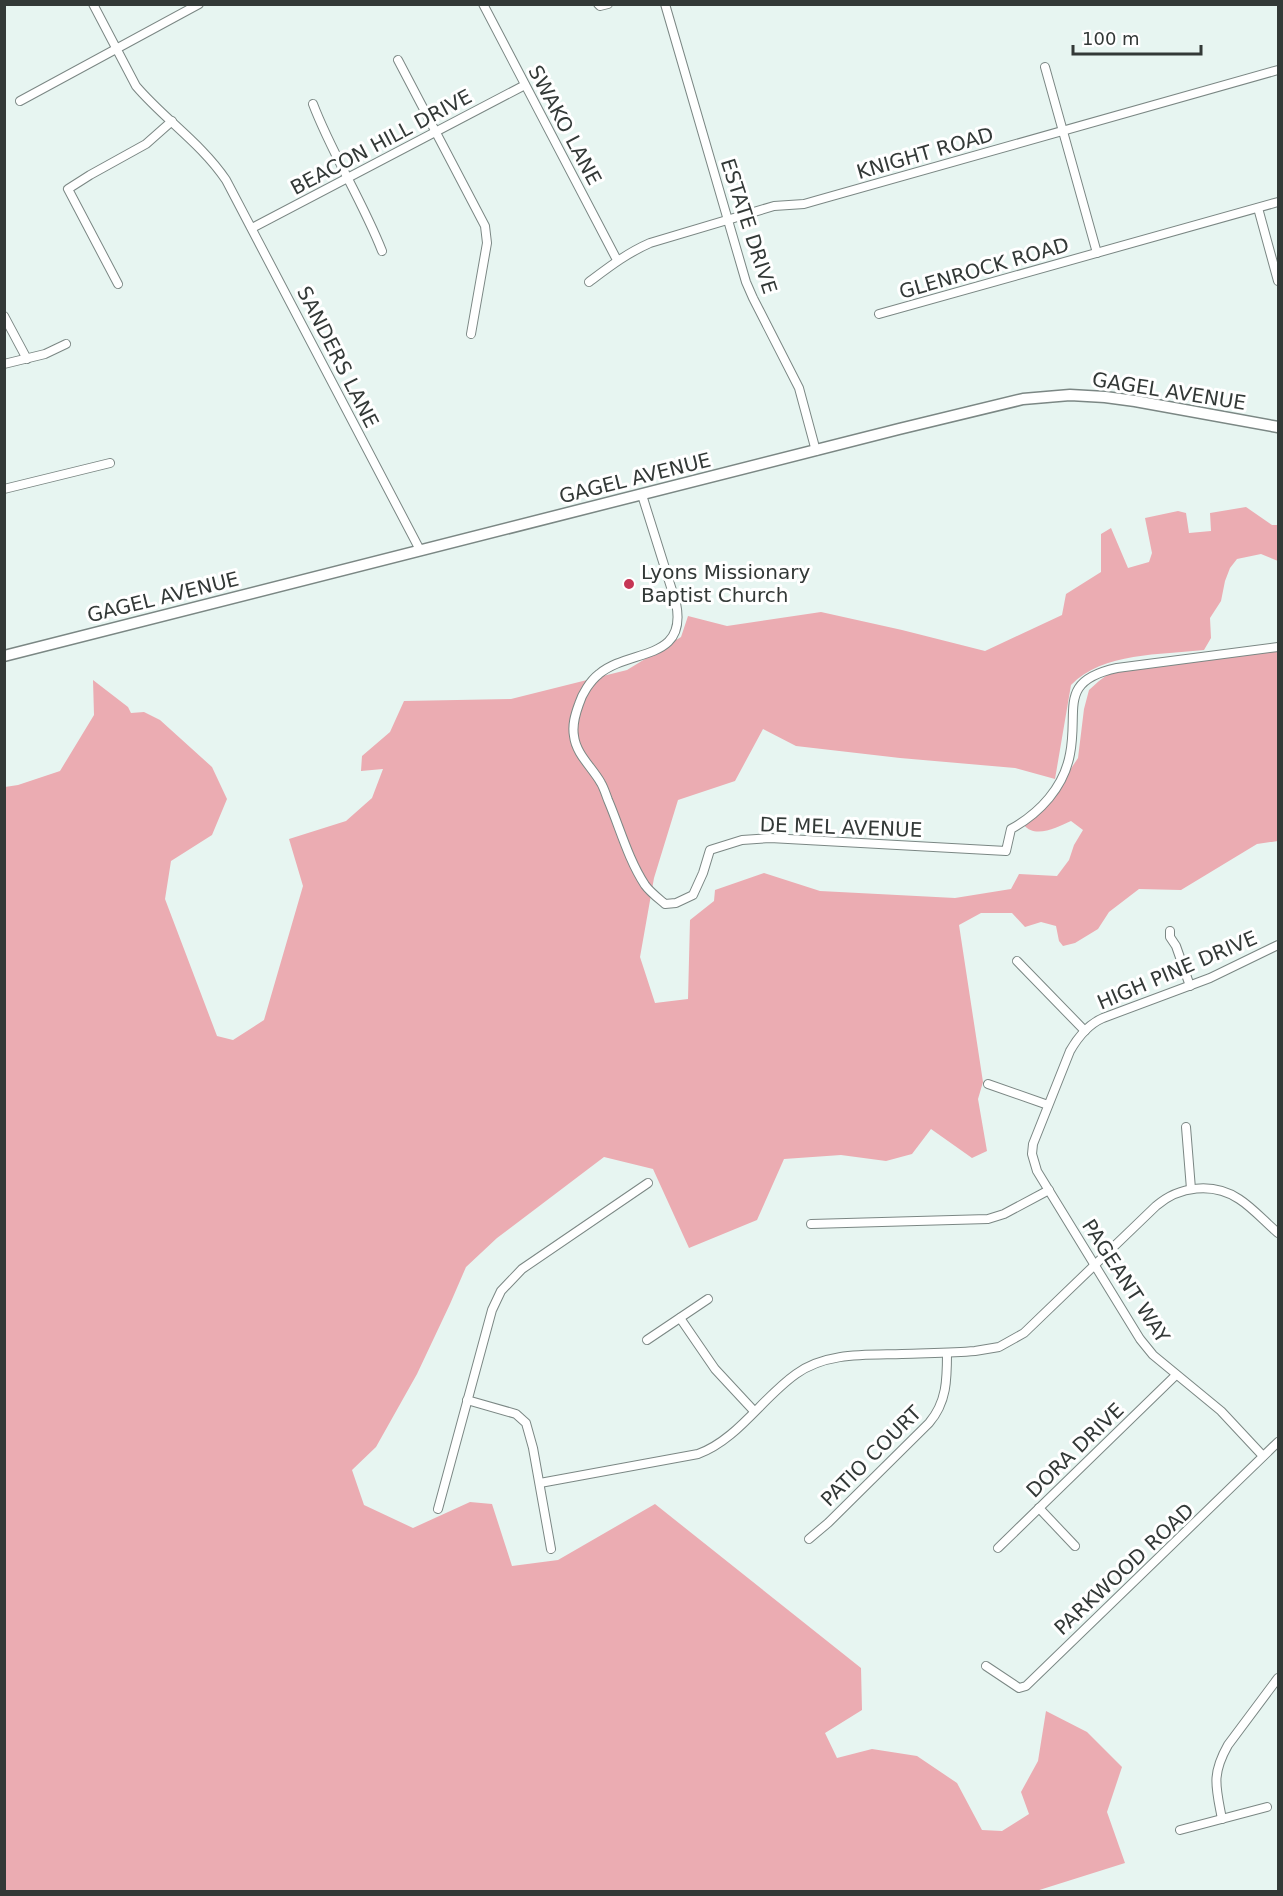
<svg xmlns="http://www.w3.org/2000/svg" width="1283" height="1896" viewBox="0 0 1283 1896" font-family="'DejaVu Sans',sans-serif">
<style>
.green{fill:#ebacb2}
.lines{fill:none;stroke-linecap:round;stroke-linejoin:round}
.street-casing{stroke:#7b8784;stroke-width:10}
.secondary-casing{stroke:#7b8784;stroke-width:13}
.street{stroke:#fff;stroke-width:8}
.secondary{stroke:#fff;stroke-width:10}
.poi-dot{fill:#c63655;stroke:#fff;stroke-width:2}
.labels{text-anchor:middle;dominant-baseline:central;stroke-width:6;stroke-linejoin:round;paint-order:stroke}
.street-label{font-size:20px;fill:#333937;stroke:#fff}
.poi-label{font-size:20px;fill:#333937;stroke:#fff;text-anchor:start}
</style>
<rect width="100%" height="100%" fill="#e7f5f1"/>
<path class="green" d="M1246 507 1272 525H1278V561L1261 554 1237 559 1230 568 1225 581 1221 601 1210 618 1211 638 1204 650C1161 655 1103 652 1071 685L1055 779 1015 768 900 758 796 746 763 729 735 781 678 800 654 878 640 957 655 1003 688 999 690 920 714 901 715 890 764 873 820 891 955 898 1011 889 1019 874 1057 876 1069 860 1074 845 1083 830 1071 821C1058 827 1035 839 1024 825L1046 806 1078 758 1084 709 1089 690 1099 681 1111 672 1278 651V841L1257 844 1181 890 1139 889 1109 912 1098 929 1075 943 1063 946 1059 941 1056 926 1041 922 1025 927 1012 913H981L959 925 983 1082 978 1099 987 1151 972 1158 931 1129 912 1154 886 1161 841 1155 784 1159 757 1220 689 1248 653 1169 604 1157 497 1238 466 1267 450 1304 417 1374 376 1447 352 1470 364 1505 413 1528 470 1502 492 1504 512 1566 558 1560 655 1504 861 1668 862 1710 825 1733 837 1758 872 1749 917 1756 957 1783 982 1830 1002 1831 1029 1814 1021 1792 1038 1761 1046 1711 1087 1732 1122 1767 1107 1812 1125 1863 1033 1892H5V787L18 785 60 771 94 715 93 680 128 707 131 713 144 712 160 720 212 767 227 799 212 835 171 861 165 899 217 1036 233 1040 264 1020 303 886 289 839 346 821 372 798 383 769 361 771 362 756 390 732 404 701 511 699 627 670 681 637 688 616 727 626 821 612 902 630 985 651 1062 615 1066 594 1101 572V534L1111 528 1128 568 1149 562 1152 553 1145 518 1178 511 1186 513 1189 533 1211 531 1210 513Z"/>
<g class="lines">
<g class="street-casing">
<g id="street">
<path d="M93 4 136 86C164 119 201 143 226 180L420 550"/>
<polyline points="483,4 617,260"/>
<polyline points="598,4 600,6 608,4"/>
<polyline points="665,4 746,282 753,298 799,388 816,451"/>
<polyline points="398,60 485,226 487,243 471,334"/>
<polyline points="1045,67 1097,253"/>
<polyline points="20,101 199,4"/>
<path d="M313 104C332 154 362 200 382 251"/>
<polyline points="1258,208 1278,281"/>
<polyline points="252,228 525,85"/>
<path d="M589 282C609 267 627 253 650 243L774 206 804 204 818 200 1278 70"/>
<polyline points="118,284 68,189 90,175 146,144 172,121"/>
<polyline points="879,314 1278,202"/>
<polyline points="4,316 27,359"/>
<polyline points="4,364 45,354 66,344"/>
<polyline points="4,489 110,463"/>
<path d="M642 495 676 603C688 662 630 648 599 674 590 681 582 694 579 704 575 715 572 725 574 736 576 754 592 767 601 783 604 788 606 795 608 800 620 828 628 859 645 885 650 892 658 898 665 904L676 903 693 895 703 873 710 850 742 840 770 838 1006 851 1011 829C1040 813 1064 787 1070 754 1079 709 1057 681 1117 668L1278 647"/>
<polyline points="1170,931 1170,937 1176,946 1190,986"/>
<polyline points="1017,961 1085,1031"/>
<polyline points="988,1084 1048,1105"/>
<polyline points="1186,1127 1191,1189"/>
<polyline points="811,1224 988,1219 1004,1214 1049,1190"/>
<polyline points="680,1318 715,1369 754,1411"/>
<polyline points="647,1340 708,1299"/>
<polyline points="467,1400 516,1414 526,1423 533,1448 551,1549"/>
<path d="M1263 1456 1221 1411 1153 1355 1140 1339 1037 1171 1032 1154 1033 1144 1070 1051C1078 1037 1089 1024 1103 1018L1210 978 1278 945"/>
<path d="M540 1483 698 1454C737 1440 762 1398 796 1374 826 1352 867 1355 902 1354 926 1353 951 1353 975 1351L999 1347 1024 1333 1156 1206C1179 1186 1213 1182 1239 1199 1253 1208 1265 1222 1278 1233"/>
<polyline points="1039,1508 1075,1546"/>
<polyline points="438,1509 492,1310 501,1291 522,1269 648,1183"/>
<path d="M809 1539 828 1523 929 1423C947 1402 947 1379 947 1353"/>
<polyline points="998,1548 1176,1375"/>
<polyline points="986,1666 1019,1688 1026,1686 1278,1442"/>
<path d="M1222 1819C1216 1787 1211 1775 1228 1745L1278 1678"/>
<polyline points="1180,1830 1267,1807"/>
</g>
</g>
<g class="secondary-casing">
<polyline id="secondary" points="4,656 899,429 1023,399 1070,395 1105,397 1135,401 1278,427"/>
</g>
<use href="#street" class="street"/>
<use href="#secondary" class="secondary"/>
</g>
<circle class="poi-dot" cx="629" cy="584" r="6"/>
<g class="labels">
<g class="street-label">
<text transform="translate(565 125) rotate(62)">SWAKO LANE</text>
<text transform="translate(381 142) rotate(-28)">BEACON HILL DRIVE</text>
<text transform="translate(925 153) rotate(-16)">KNIGHT ROAD</text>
<text transform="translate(749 226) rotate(72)">ESTATE DRIVE</text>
<text transform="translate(984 268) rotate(-16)">GLENROCK ROAD</text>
<text transform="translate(338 357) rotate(63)">SANDERS LANE</text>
<text transform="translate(1169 391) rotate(9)">GAGEL AVENUE</text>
<text transform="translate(635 478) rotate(-14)">GAGEL AVENUE</text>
<text transform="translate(163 597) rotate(-14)">GAGEL AVENUE</text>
<text transform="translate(841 827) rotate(2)">DE MEL AVENUE</text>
<text transform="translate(1177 970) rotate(-23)">HIGH PINE DRIVE</text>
<text transform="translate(1126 1281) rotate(57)">PAGEANT WAY</text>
<text transform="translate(1075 1450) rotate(-44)">DORA DRIVE</text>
<text transform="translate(871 1456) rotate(-45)">PATIO COURT</text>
<text transform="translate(1124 1569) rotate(-43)">PARKWOOD ROAD</text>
</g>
<g class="poi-label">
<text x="641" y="572">Lyons Missionary<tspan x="641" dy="23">Baptist Church</tspan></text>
</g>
</g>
<rect width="1283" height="1896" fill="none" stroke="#333937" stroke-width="12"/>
<path d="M1073 45v9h128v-9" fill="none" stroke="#333937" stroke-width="3"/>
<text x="1082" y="45" font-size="18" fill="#333937" stroke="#ffffff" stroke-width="4.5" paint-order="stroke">100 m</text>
</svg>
